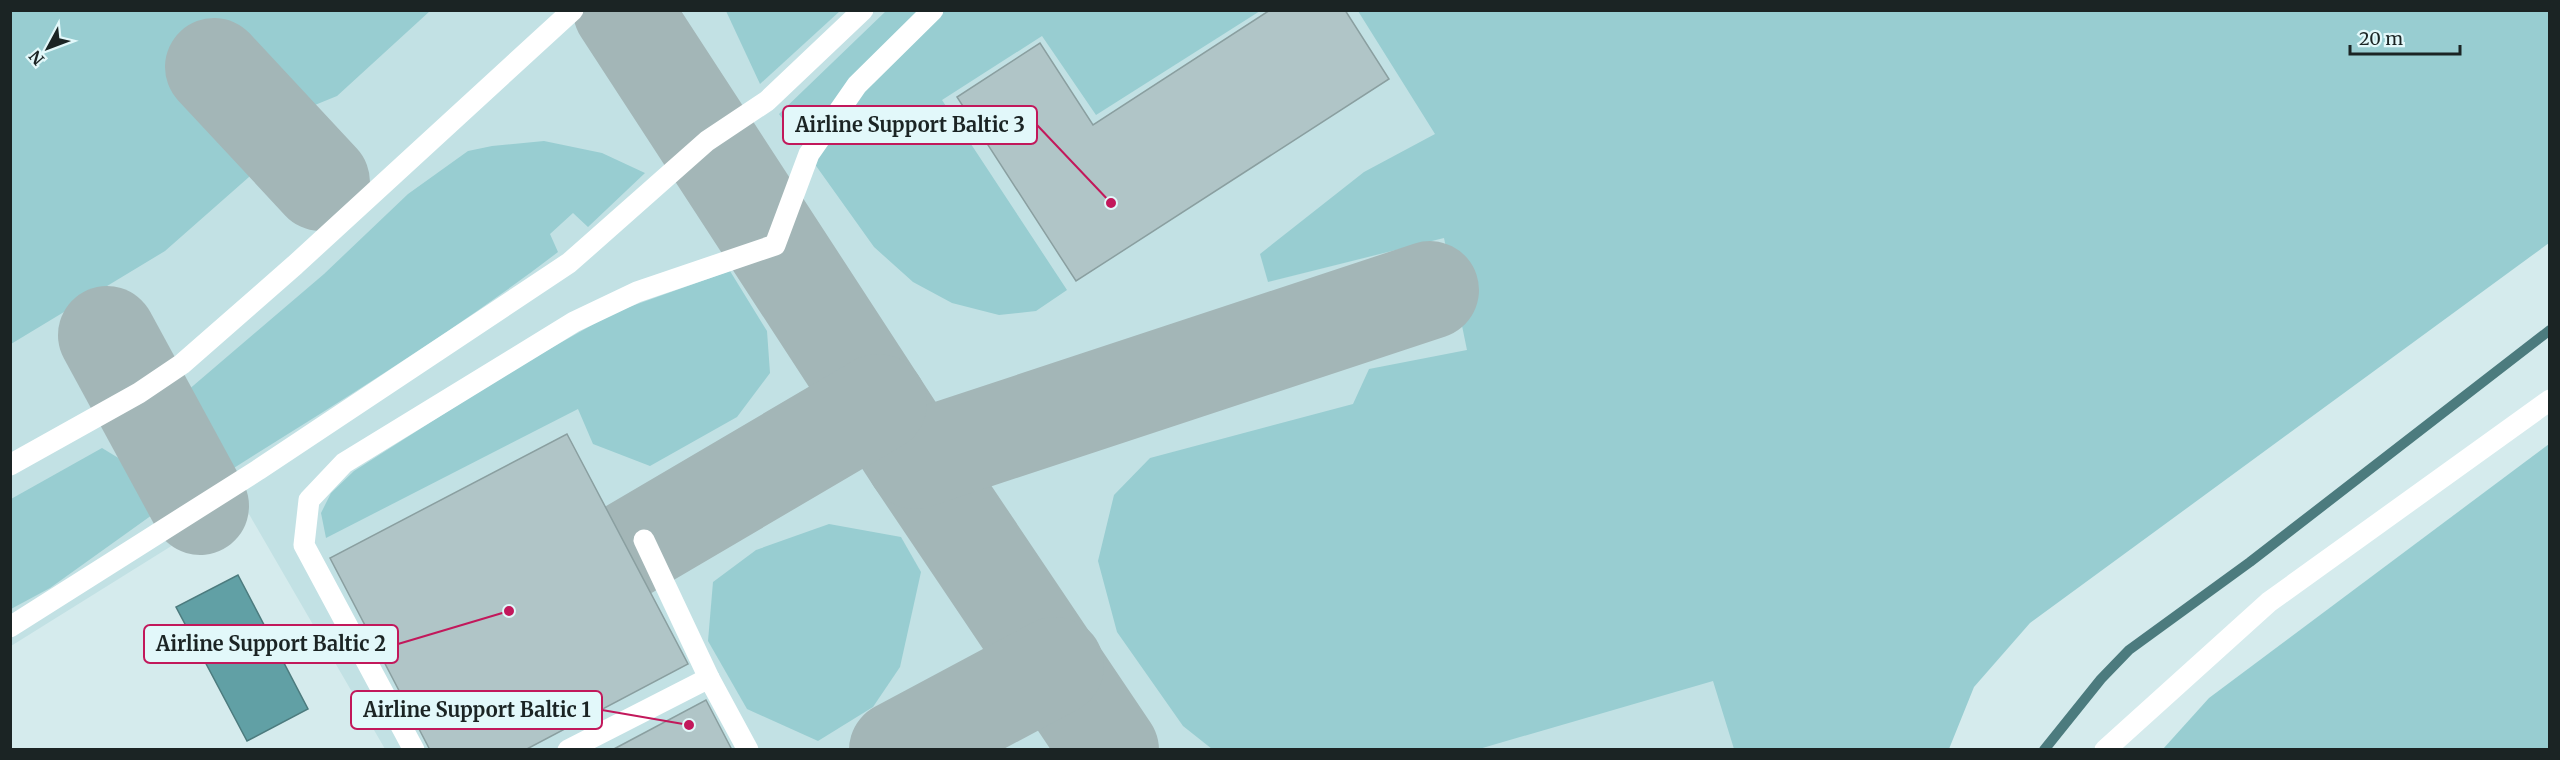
<svg xmlns="http://www.w3.org/2000/svg" width="2560" height="760" viewBox="0 0 2560 760" font-family="Merriweather,serif">
<style>
.built{fill:#c2e1e4}
.green{fill:#98cdd1}
.water{fill:#61a0a5;stroke:#4c7b7e;stroke-width:1.5}
.lines{fill:none;stroke-linecap:round;stroke-linejoin:round}
.stream{stroke:#4c7b7e;stroke-width:10}
.taxiway{stroke:#a3b6b7;stroke-width:98}
.building{fill:#b0c5c7;stroke:#8a9fa0;stroke-width:1.5}
.service{stroke:#fff;stroke-width:21}
.leader{fill:none;stroke:#c2185b;stroke-width:2}
.callout-dot{fill:#c2185b;stroke:#e2f8fa;stroke-width:2}
.callout{fill:#e2f8fa;stroke:#c2185b;stroke-width:2}
.callout-label{font-size:20px;text-anchor:middle;font-weight:bold;fill:#1b2424}
</style>
<rect width="100%" height="100%" fill="#d5ebed"/>
<polygon class="built" points="11,11 1387,11 1808,749 385,749 242,502 11,646"/>
<g class="green">
<polygon points="11,10 430,10 430,11 337,96 310,107 230,24 173,73 251,157 249,177 165,251 11,344"/>
<polygon points="726,11 840,11 760,84"/>
<polygon points="886,11 1260,11 1096,115 1042,36 942,100 1067,290 1036,311 999,315 952,303 913,282 874,247 779,114"/>
<polygon points="1358,11 2549,11 2549,243 2030,623 1974,687 1949,749 1734,749 1713,681 1479,749 1212,749 1183,726 1117,632 1098,561 1114,495 1150,458 1353,404 1369,369 1467,350 1444,238 1268,282 1260,254 1364,172 1435,134"/>
<path d="M544 141 602 153 645 173 588 227 573 213 550 234 558 252C446 338 323 411 204 487L176 427 180 397 324 274 408 194 468 151 492 146Z"/>
<polygon points="730,271 767,331 770,373 737,417 650,466 593,444 578,409 326,538 321,513 331,493 354,471 516,368 615,312"/>
<polygon points="2549,444 2549,749 2163,749 2209,698"/>
<polygon points="102,448 125,462 152,515 50,588 11,609 11,499"/>
<polygon points="829,524 901,537 921,572 900,667 873,707 818,741 747,709 708,641 713,582 756,550"/>
</g>
<polygon class="water" points="238,575 308,709 247,741 176,607"/>
<g class="lines">
<polyline class="stream" points="2044,750 2101,679 2129,650 2250,562 2550,330"/>
<g class="taxiway">
<polyline points="622,10 915,460 1110,750"/>
<polyline points="214,67 321,182"/>
<polyline points="107,335 200,506"/>
<polyline points="915,460 1430,290"/>
<polyline points="628,550 878,403"/>
<polyline points="898,750 1055,666"/>
</g>
</g>
<g class="building">
<polygon points="1270,10 1345,10 1389,79 1076,281 957,97 1040,43 1093,125"/>
<polygon points="567,434 688,664 525,750 430,750 330,558"/>
<polygon points="706,700 732,750 612,750"/>
</g>
<g class="lines">
<g class="service">
<polyline points="10,465 139,393 182,364 295,265 573,10"/>
<polyline points="644,540 709,678"/>
<polyline points="10,627 258,470 569,263 707,141 767,101 863,10"/>
<polyline points="414,750 304,545 309,500 344,463 574,322 637,292 775,245 809,154 857,85 933,10"/>
<polyline points="568,750 709,678 748,750"/>
<polyline points="2105,750 2269,602 2550,400"/>
</g>
</g>
<path class="leader" d="M1111 203L1037 125M509 611L398 644M689 725L602 710"/>
<g class="callout-dot">
<circle cx="1111" cy="203" r="6"/>
<circle cx="509" cy="611" r="6"/>
<circle cx="689" cy="725" r="6"/>
</g>
<g class="callout">
<rect x="783" y="106" width="254" height="38" rx="6"/>
<rect x="144" y="625" width="254" height="38" rx="6"/>
<rect x="351" y="691" width="251" height="38" rx="6"/>
</g>
<g class="callout-label">
<text x="910" y="132">Airline Support Baltic 3</text>
<text x="271" y="651">Airline Support Baltic 2</text>
<text x="477" y="717">Airline Support Baltic 1</text>
</g>
<rect width="2560" height="760" fill="none" stroke="#1b2424" stroke-width="24"/>
<g transform="translate(48 48) rotate(229)" stroke="#e2f8fa" stroke-width="4.5" paint-order="stroke">
<path d="M0-4.5L10 22L0 15L-10 22Z" fill="#1b2424"/>
<text y="-9" font-size="16" font-weight="bold" text-anchor="middle" fill="#1b2424">N</text>
</g>
<path d="M2350 45v9h110v-9" fill="none" stroke="#1b2424" stroke-width="3"/>
<text x="2359" y="45" font-size="18" fill="#1b2424" stroke="#e2f8fa" stroke-width="4.5" paint-order="stroke">20 m</text>
</svg>
